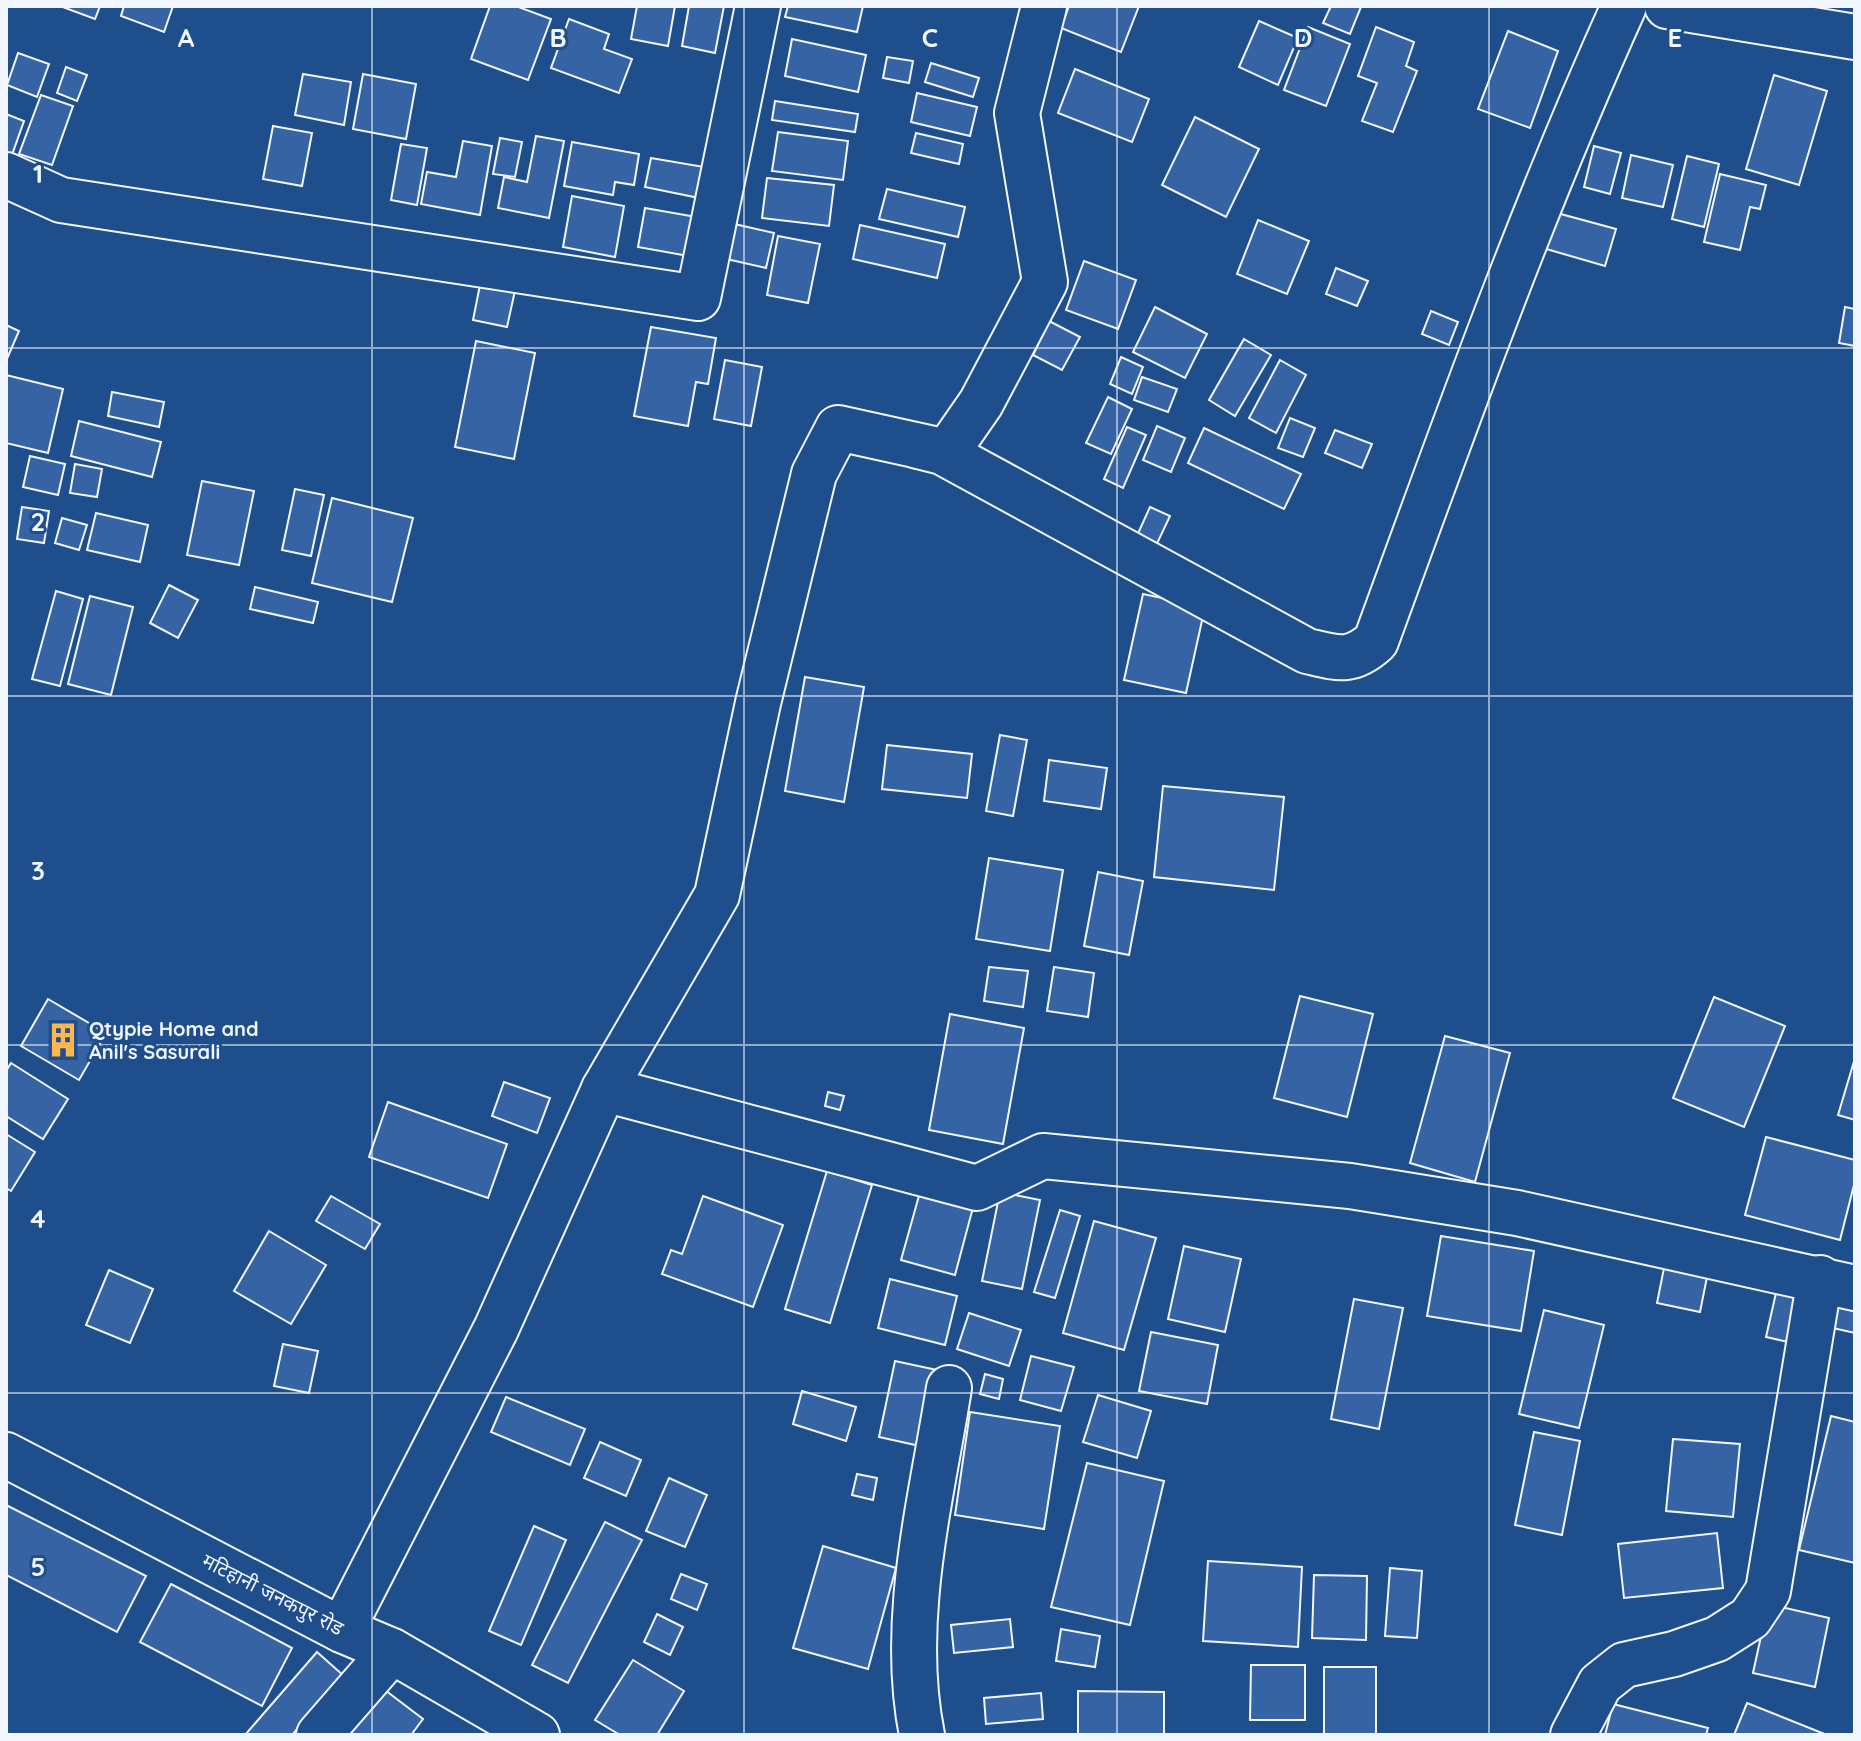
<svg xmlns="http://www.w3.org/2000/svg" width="1861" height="1741" viewBox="0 0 1861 1741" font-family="Quicksand,'Noto Sans Devanagari',sans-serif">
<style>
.building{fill:#3563a3;stroke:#f2f6ff;stroke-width:2}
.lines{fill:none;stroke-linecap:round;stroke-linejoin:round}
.minor-casing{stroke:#f2f6ff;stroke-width:48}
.minor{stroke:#1f4e8c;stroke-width:44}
.grid{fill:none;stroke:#f2f6ff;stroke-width:2;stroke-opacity:0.55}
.labels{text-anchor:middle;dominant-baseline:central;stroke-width:6;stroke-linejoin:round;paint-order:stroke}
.poi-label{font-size:20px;font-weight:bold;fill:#f2f6ff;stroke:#1f4e8c;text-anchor:start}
.street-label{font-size:20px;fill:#f2f6ff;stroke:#1f4e8c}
.grid-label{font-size:26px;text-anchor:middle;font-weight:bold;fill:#f2f6ff;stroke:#1f4e8c;stroke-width:6;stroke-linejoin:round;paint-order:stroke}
</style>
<rect width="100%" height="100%" fill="#1f4e8c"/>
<g class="building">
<polygon points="60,6 100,6 95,19"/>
<polygon points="124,6 173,6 164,32 121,16"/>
<polygon points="490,6 516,6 551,19 528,80 471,59"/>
<polygon points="637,6 675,6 668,46 631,39"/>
<polygon points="689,6 724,6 715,53 682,46"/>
<polygon points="788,6 863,6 857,32 785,17"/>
<polygon points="1069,6 1139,6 1121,52 1061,28"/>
<polygon points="1331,6 1361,7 1350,34 1323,23"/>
<polygon points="569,19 609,34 604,49 632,59 619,93 551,68"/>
<polygon points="1259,21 1298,38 1278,85 1239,67"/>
<polygon points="1308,27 1350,44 1326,106 1284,90"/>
<polygon points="1376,27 1414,42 1406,66 1417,71 1393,132 1362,121 1377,83 1358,76"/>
<polygon points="1508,31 1558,51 1530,128 1478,109"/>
<polygon points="792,39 866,55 858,92 785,76"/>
<polygon points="18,53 49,64 37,97 7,85"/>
<polygon points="887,57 913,61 909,83 883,78"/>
<polygon points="931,63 979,78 973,97 925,82"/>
<polygon points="66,67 87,75 77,101 57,93"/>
<polygon points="1075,69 1149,99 1132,142 1058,113"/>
<polygon points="303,74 351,82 344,125 295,115"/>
<polygon points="363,74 416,84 406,139 353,129"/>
<polygon points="1774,75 1827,91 1799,185 1746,169"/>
<polygon points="917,93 977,107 970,136 911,122"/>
<polygon points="41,95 73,106 52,165 19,154"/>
<polygon points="775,101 858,114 855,132 772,120"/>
<polygon points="6,114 24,121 8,166 6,165"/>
<polygon points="1195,117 1259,149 1226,217 1162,185"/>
<polygon points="273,126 312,133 302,186 263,179"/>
<polygon points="778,132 848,141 843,180 772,171"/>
<polygon points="916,133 963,144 959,164 911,153"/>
<polygon points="536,136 564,141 549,218 498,208 504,177 527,182"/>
<polygon points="500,138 522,142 515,177 493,174"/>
<polygon points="463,141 492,146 480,215 421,204 427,172 456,177"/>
<polygon points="572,142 639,154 634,185 615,182 613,195 564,186"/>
<polygon points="401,144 427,148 417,205 391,200"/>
<polygon points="1594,146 1621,153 1610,194 1584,187"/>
<polygon points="1631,155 1673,165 1663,207 1622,198"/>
<polygon points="1687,156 1719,164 1704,227 1672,219"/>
<polygon points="651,158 710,168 704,199 645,187"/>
<polygon points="1720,174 1766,185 1760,209 1750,207 1740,250 1704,242"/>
<polygon points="767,178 834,185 829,226 762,218"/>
<polygon points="887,189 965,207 958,237 879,219"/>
<polygon points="572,196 624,206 615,257 563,247"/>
<polygon points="645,208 702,218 694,257 638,247"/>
<polygon points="1546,210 1616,229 1605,266 1536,246"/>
<polygon points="1258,220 1309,241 1287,294 1237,274"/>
<polygon points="730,223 774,233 766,268 722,258"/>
<polygon points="860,225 945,244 937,278 853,259"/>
<polygon points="778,236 820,244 808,303 767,295"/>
<polygon points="1084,261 1136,280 1118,329 1066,310"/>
<polygon points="1336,268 1368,281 1357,306 1326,294"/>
<polygon points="483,270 518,277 507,327 473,320"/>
<polygon points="1155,307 1207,334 1185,378 1133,352"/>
<polygon points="1845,307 1855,309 1855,346 1839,343"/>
<polygon points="1431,311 1458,322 1449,345 1422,334"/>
<polygon points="1049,321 1080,337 1062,370 1033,355"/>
<polygon points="6,325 19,331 6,361"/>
<polygon points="651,327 716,338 708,384 696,382 688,426 634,416"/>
<polygon points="1244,339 1271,355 1235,416 1209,400"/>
<polygon points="476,341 535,353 514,459 455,447"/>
<polygon points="1121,357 1143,367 1132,394 1110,384"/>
<polygon points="725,360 762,367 751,426 714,419"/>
<polygon points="1280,360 1306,375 1276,433 1249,418"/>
<polygon points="6,375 63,389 48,453 6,443"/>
<polygon points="1142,377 1177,389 1168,412 1134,400"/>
<polygon points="112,392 164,402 159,427 108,416"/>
<polygon points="1108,397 1132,409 1111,454 1086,443"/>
<polygon points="1290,418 1315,428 1303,457 1278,448"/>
<polygon points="79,421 161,442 152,477 71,456"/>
<polygon points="1157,426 1185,438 1171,472 1143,460"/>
<polygon points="1127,427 1146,435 1123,488 1104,479"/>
<polygon points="1204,428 1301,474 1284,509 1188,463"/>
<polygon points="1335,430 1372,444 1362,468 1325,453"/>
<polygon points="30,456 65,464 58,495 23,487"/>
<polygon points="75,464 102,469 97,497 70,493"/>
<polygon points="202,481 254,491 239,565 187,555"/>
<polygon points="295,489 324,495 311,556 282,550"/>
<polygon points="332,498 413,518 392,602 312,583"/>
<polygon points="22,507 49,511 44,543 17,539"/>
<polygon points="1150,507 1170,516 1154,550 1135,540"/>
<polygon points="96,513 148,525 140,562 87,550"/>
<polygon points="62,518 87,525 79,550 55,543"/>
<polygon points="169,585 198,600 178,638 150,623"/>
<polygon points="255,587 318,602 313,623 250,609"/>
<polygon points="56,591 83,599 60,686 32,679"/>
<polygon points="1143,594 1205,607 1186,693 1124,680"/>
<polygon points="90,596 133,607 111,695 68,684"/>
<polygon points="805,677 864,687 844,802 785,791"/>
<polygon points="1000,735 1027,740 1013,816 986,811"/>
<polygon points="887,745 972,754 967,798 882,789"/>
<polygon points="1049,760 1107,768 1101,809 1044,801"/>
<polygon points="1163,786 1284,797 1274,890 1154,877"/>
<polygon points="989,858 1063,870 1050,951 976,939"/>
<polygon points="1098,872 1143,881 1129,955 1084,946"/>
<polygon points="989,967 1028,971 1023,1007 984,1001"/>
<polygon points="1054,967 1094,973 1088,1017 1047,1011"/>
<polygon points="1300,996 1373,1014 1347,1117 1274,1098"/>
<polygon points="1714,997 1785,1026 1744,1127 1673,1098"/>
<polygon points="48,999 106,1033 79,1080 21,1046"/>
<polygon points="950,1014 1024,1028 1003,1144 929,1130"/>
<polygon points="1445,1036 1510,1053 1475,1182 1410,1163"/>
<polygon points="1855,1058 1855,1120 1838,1115"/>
<polygon points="11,1063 68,1099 43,1139 6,1116 6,1071"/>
<polygon points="504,1082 550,1098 537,1133 492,1116"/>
<polygon points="828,1092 844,1096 840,1110 825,1106"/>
<polygon points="388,1102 507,1144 488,1198 369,1157"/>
<polygon points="6,1134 35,1152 11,1191 6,1188"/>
<polygon points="1766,1137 1855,1160 1855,1181 1840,1240 1745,1215"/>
<polygon points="827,1171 872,1185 830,1323 785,1309"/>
<polygon points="922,1185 975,1200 955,1275 901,1260"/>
<polygon points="1000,1192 1040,1200 1022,1289 982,1281"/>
<polygon points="331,1196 380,1224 365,1249 316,1221"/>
<polygon points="703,1196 783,1225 753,1307 662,1274 671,1250 682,1254"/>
<polygon points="1060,1210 1080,1216 1055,1298 1034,1292"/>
<polygon points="1094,1221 1156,1238 1124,1350 1063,1333"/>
<polygon points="269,1231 326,1265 291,1324 234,1291"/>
<polygon points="1441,1236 1534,1251 1521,1331 1427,1316"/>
<polygon points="1184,1246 1241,1259 1225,1332 1168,1319"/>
<polygon points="1664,1268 1707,1277 1700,1312 1657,1303"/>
<polygon points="109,1270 153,1289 130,1343 86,1325"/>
<polygon points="890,1279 957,1296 945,1345 878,1328"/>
<polygon points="1776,1293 1802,1299 1793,1343 1766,1337"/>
<polygon points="1830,1298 1855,1304 1855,1333 1824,1326"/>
<polygon points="1354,1299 1403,1308 1379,1429 1331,1419"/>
<polygon points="1544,1310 1604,1325 1579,1428 1519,1414"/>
<polygon points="969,1313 1021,1330 1009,1366 957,1349"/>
<polygon points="1151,1332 1218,1345 1207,1404 1139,1391"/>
<polygon points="283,1344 318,1351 309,1393 274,1386"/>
<polygon points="1031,1356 1074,1367 1061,1411 1020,1400"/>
<polygon points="895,1361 937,1370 920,1446 879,1437"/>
<polygon points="985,1374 1003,1379 999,1399 980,1394"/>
<polygon points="802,1391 856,1407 846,1441 793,1424"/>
<polygon points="1098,1395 1151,1411 1137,1458 1083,1442"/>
<polygon points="506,1397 585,1429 570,1465 491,1432"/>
<polygon points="970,1412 1060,1426 1044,1529 955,1515"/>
<polygon points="1831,1416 1855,1422 1855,1563 1799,1550"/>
<polygon points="1534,1432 1580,1441 1562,1535 1515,1525"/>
<polygon points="1673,1439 1740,1444 1733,1517 1666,1511"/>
<polygon points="600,1442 641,1460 626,1496 584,1478"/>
<polygon points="1087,1463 1164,1481 1130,1625 1051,1607"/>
<polygon points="857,1474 877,1478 873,1500 852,1495"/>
<polygon points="669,1478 707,1495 685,1547 646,1531"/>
<polygon points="6,1505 146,1576 117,1632 6,1575"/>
<polygon points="605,1522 642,1540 568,1683 532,1665"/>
<polygon points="534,1526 566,1540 521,1645 489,1631"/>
<polygon points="1717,1533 1723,1588 1624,1598 1618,1544"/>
<polygon points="823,1546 896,1568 868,1669 793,1648"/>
<polygon points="1208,1561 1302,1567 1298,1647 1203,1641"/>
<polygon points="1390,1568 1422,1571 1417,1638 1385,1636"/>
<polygon points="681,1574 707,1584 697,1610 671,1599"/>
<polygon points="1314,1575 1367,1576 1366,1640 1312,1638"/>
<polygon points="171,1584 292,1648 262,1706 140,1642"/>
<polygon points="1768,1604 1829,1618 1815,1687 1753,1673"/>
<polygon points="657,1614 683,1627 670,1655 644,1642"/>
<polygon points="1010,1619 1013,1647 954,1653 951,1625"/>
<polygon points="1061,1629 1100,1636 1095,1667 1056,1661"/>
<polygon points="317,1652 344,1676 292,1735 245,1735"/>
<polygon points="633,1660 684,1691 657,1735 620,1735 595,1720"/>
<polygon points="1251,1665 1305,1665 1305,1720 1250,1720"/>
<rect x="1324" y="1667" width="52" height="68"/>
<polygon points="377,1684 423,1719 411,1735 339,1735"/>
<polygon points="1078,1691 1164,1692 1164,1735 1078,1735"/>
<polygon points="1041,1693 1043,1719 986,1724 984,1698"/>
<polygon points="1747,1703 1827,1735 1734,1735"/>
<polygon points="1613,1704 1708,1728 1706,1735 1605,1735"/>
</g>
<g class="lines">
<g class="minor-casing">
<g id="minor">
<polyline points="1667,6 1855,37"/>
<polyline points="6,175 61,200 698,298 758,6"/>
<path d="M918 446 942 452 1307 651C1337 658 1351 664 1376 641 1454 427 1530 214 1624 6"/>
<polyline points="604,1089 977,1188 1043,1156 1350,1186 1517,1213 1855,1288"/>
<polyline points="6,1455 342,1630 392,1651 537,1735"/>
<polyline points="342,1630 496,1329 604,1089 717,895 758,703 814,474 838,428 947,452 981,403 1045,282 1017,113 1044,6"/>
<polyline points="319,1735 392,1651"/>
<path d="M922 1735C899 1621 931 1501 949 1388"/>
<polyline points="1573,1735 1600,1684 1624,1665 1674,1654 1717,1639 1750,1618 1768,1591 1820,1278"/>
</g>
</g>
<use href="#minor" class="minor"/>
</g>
<path class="grid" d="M372 6V1735M744 6V1735M1117 6V1735M1489 6V1735M6 348H1855M6 696H1855M6 1045H1855M6 1393H1855"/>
<defs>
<g id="building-bare" transform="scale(2.76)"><path d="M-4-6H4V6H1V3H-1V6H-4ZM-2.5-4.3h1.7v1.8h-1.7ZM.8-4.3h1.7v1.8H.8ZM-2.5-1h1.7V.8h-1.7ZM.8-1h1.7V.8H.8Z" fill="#ffb74d" stroke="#1f4e8c" stroke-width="2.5" paint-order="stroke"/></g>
</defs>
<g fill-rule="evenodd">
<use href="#building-bare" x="63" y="1040"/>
</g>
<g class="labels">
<g class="poi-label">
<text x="89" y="1028">Qtypie Home and<tspan x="89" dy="23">Anil's Sasurali</tspan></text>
</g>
<g class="street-label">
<text transform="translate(273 1594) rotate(27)">मटिहानी जनकपुर रोड</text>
</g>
</g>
<g class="grid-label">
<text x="186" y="47">A</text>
<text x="558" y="47">B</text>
<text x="930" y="47">C</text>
<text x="1303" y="47">D</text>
<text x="1675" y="47">E</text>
<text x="38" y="183">1</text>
<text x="38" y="531">2</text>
<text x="38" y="880">3</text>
<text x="38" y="1228">4</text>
<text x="38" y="1576">5</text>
</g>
<rect width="1861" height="1741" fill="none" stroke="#f2f6ff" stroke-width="16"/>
</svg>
